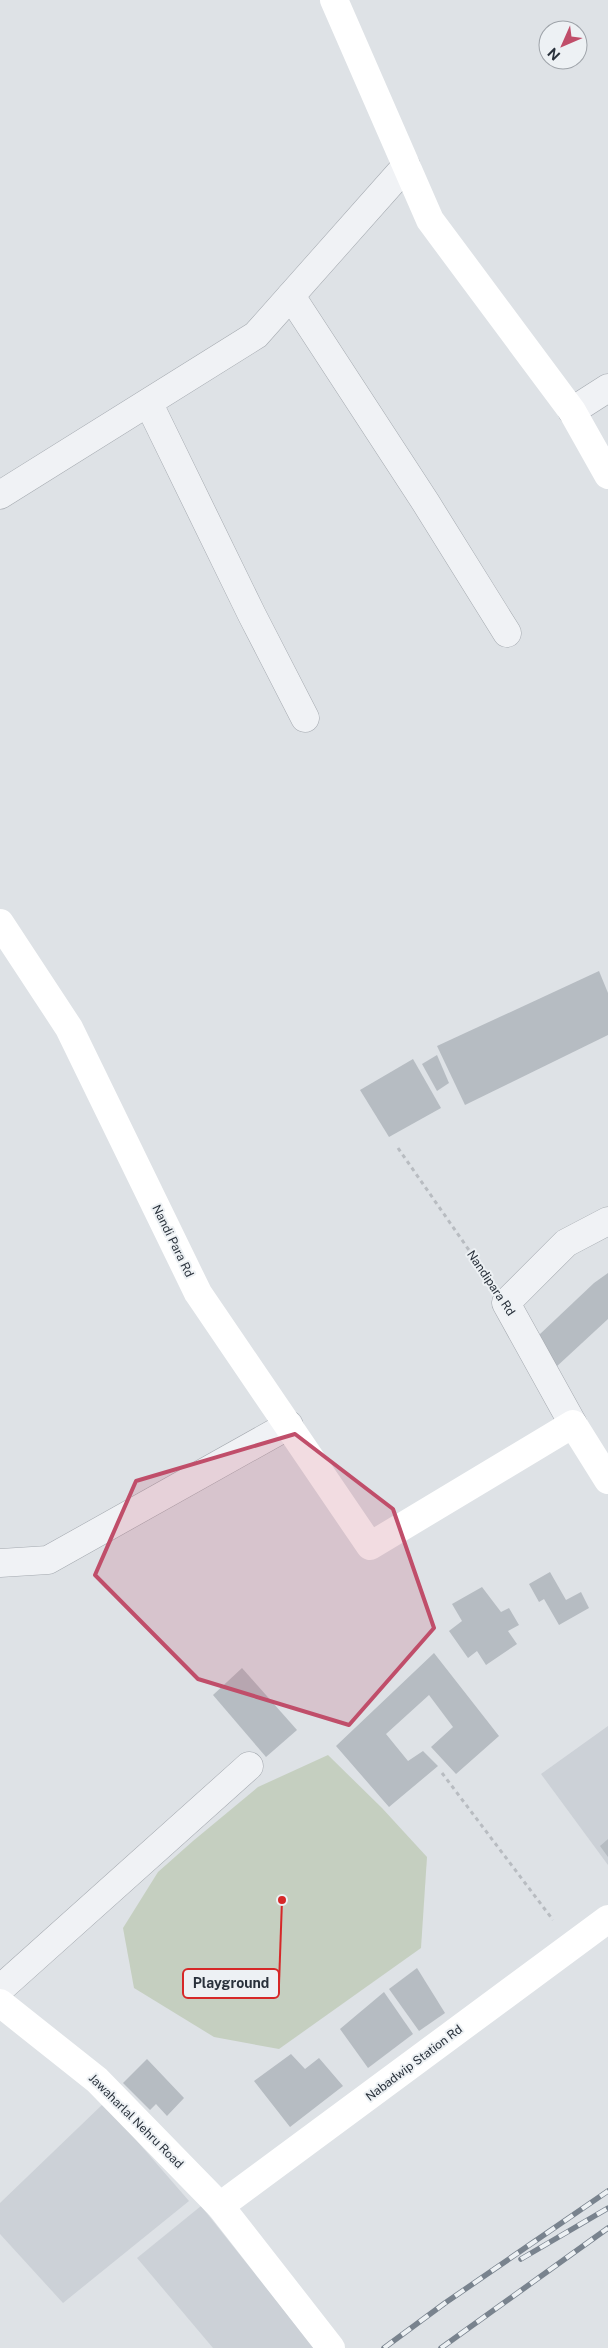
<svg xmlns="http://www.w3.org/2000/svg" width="608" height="2348" viewBox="0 0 608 2348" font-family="'Public Sans',sans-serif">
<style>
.built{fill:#ccd1d7}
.green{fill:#c5cfc0}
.building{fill:#b6bcc2}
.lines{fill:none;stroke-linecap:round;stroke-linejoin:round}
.street-casing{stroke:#a4a9af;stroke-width:29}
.path{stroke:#b8bcc1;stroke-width:3;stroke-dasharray:4 4;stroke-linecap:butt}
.street{stroke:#f0f2f5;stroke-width:28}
.secondary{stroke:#fff;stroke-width:28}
.rail-casing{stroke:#79838e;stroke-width:5.5}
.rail{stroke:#edf1f4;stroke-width:4;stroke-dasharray:11;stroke-linecap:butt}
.marked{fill:#c04e6a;fill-opacity:0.2;stroke:#c04e6a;stroke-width:4;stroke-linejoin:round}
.labels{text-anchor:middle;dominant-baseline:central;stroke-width:4;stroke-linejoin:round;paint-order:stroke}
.street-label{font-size:12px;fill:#29313b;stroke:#edf1f4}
.leader{fill:none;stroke:#d62828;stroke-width:2}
.callout-dot{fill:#d62828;stroke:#edf1f4;stroke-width:2}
.callout{fill:#edf1f4;stroke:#d62828;stroke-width:2}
.callout-label{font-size:14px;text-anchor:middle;font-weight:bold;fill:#29313b}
</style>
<rect width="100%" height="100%" fill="#dee2e6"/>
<g class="built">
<polygon points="608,1726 608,1865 541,1774"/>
<polygon points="104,2103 189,2201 63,2303 0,2234 0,2203"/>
<polygon points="201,2206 314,2348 213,2348 137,2258"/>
</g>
<polygon class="green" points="328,1755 382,1808 427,1857 421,1948 279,2049 214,2037 134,1988 123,1928 158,1872 193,1841 258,1787"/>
<g class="building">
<polygon points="599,971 608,993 608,1035 465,1105 437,1046"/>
<polygon points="437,1055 449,1083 437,1091 422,1064"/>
<polygon points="413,1059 441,1108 389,1137 360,1090"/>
<polygon points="608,1273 608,1319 555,1368 539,1335 594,1283"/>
<polygon points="550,1572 566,1600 581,1592 589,1608 559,1625 544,1599 539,1602 529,1584"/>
<polygon points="482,1587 501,1612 509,1608 519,1625 508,1631 517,1644 486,1665 477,1651 468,1658 449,1631 462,1621 452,1604"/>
<polygon points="434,1653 499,1736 456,1774 431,1747 453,1727 429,1695 386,1734 408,1761 423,1751 438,1766 389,1807 336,1746"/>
<polygon points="242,1668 297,1730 266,1757 213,1695"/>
<polygon points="608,1839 608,1857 600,1846"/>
<polygon points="417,1968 445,2013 419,2031 389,1989"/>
<polygon points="384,1992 413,2034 368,2068 340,2029"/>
<polygon points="291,2054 305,2069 319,2058 343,2086 290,2127 254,2081"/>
<polygon points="147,2059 184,2098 167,2116 156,2104 150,2110 123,2083"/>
</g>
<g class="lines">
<g class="street-casing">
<g id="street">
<polyline points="291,296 426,503 507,633"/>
<polyline points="149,404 252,615 305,718"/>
<polyline points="572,411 608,388"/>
<polyline points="0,495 256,335 406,166"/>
<polyline points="573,1424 506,1303 566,1243 608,1221"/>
<polyline points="0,1563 48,1560 289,1425"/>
<polyline points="0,1989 249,1766"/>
</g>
</g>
<g class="path">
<polyline points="398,1148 487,1276"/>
<polyline points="442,1773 553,1920"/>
</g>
<use href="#street" class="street"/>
<g class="secondary">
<polyline points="334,0 430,220 572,411 608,475"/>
<polyline points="0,923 69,1028 198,1293 370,1546 573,1424 608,1480"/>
<polyline points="0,2003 97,2080 220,2206 331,2348"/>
<polyline points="220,2206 608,1919"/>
</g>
<g class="rail-casing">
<g id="rail">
<polyline points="521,2259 608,2208"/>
<polyline points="384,2348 445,2303 608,2191"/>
<polyline points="441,2348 608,2228"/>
</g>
</g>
<use href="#rail" class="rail"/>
</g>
<path class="marked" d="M295 1434 393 1509 434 1628 349 1725 198 1679 95 1575 136 1481Z"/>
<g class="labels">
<g class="street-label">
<text transform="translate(173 1241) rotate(64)">Nandi Para Rd</text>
<text transform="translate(491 1283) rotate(56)">Nandipara Rd</text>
<text transform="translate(414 2063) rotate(-37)">Nabadwip Station Rd</text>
<text transform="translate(136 2121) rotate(45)">Jawaharlal Nehru Road</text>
</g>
</g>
<path class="leader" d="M282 1900L279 1984"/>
<circle class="callout-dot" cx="282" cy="1900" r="5"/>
<rect class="callout" x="183" y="1969" width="96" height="29" rx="5"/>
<g class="callout-label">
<text x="231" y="1988">Playground</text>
</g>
<g transform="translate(563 45) rotate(225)"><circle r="24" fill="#edf1f4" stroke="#9fa4aa"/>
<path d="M0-4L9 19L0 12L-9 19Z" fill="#c04e6a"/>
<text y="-8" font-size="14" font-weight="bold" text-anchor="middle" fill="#29313b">N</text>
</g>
</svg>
